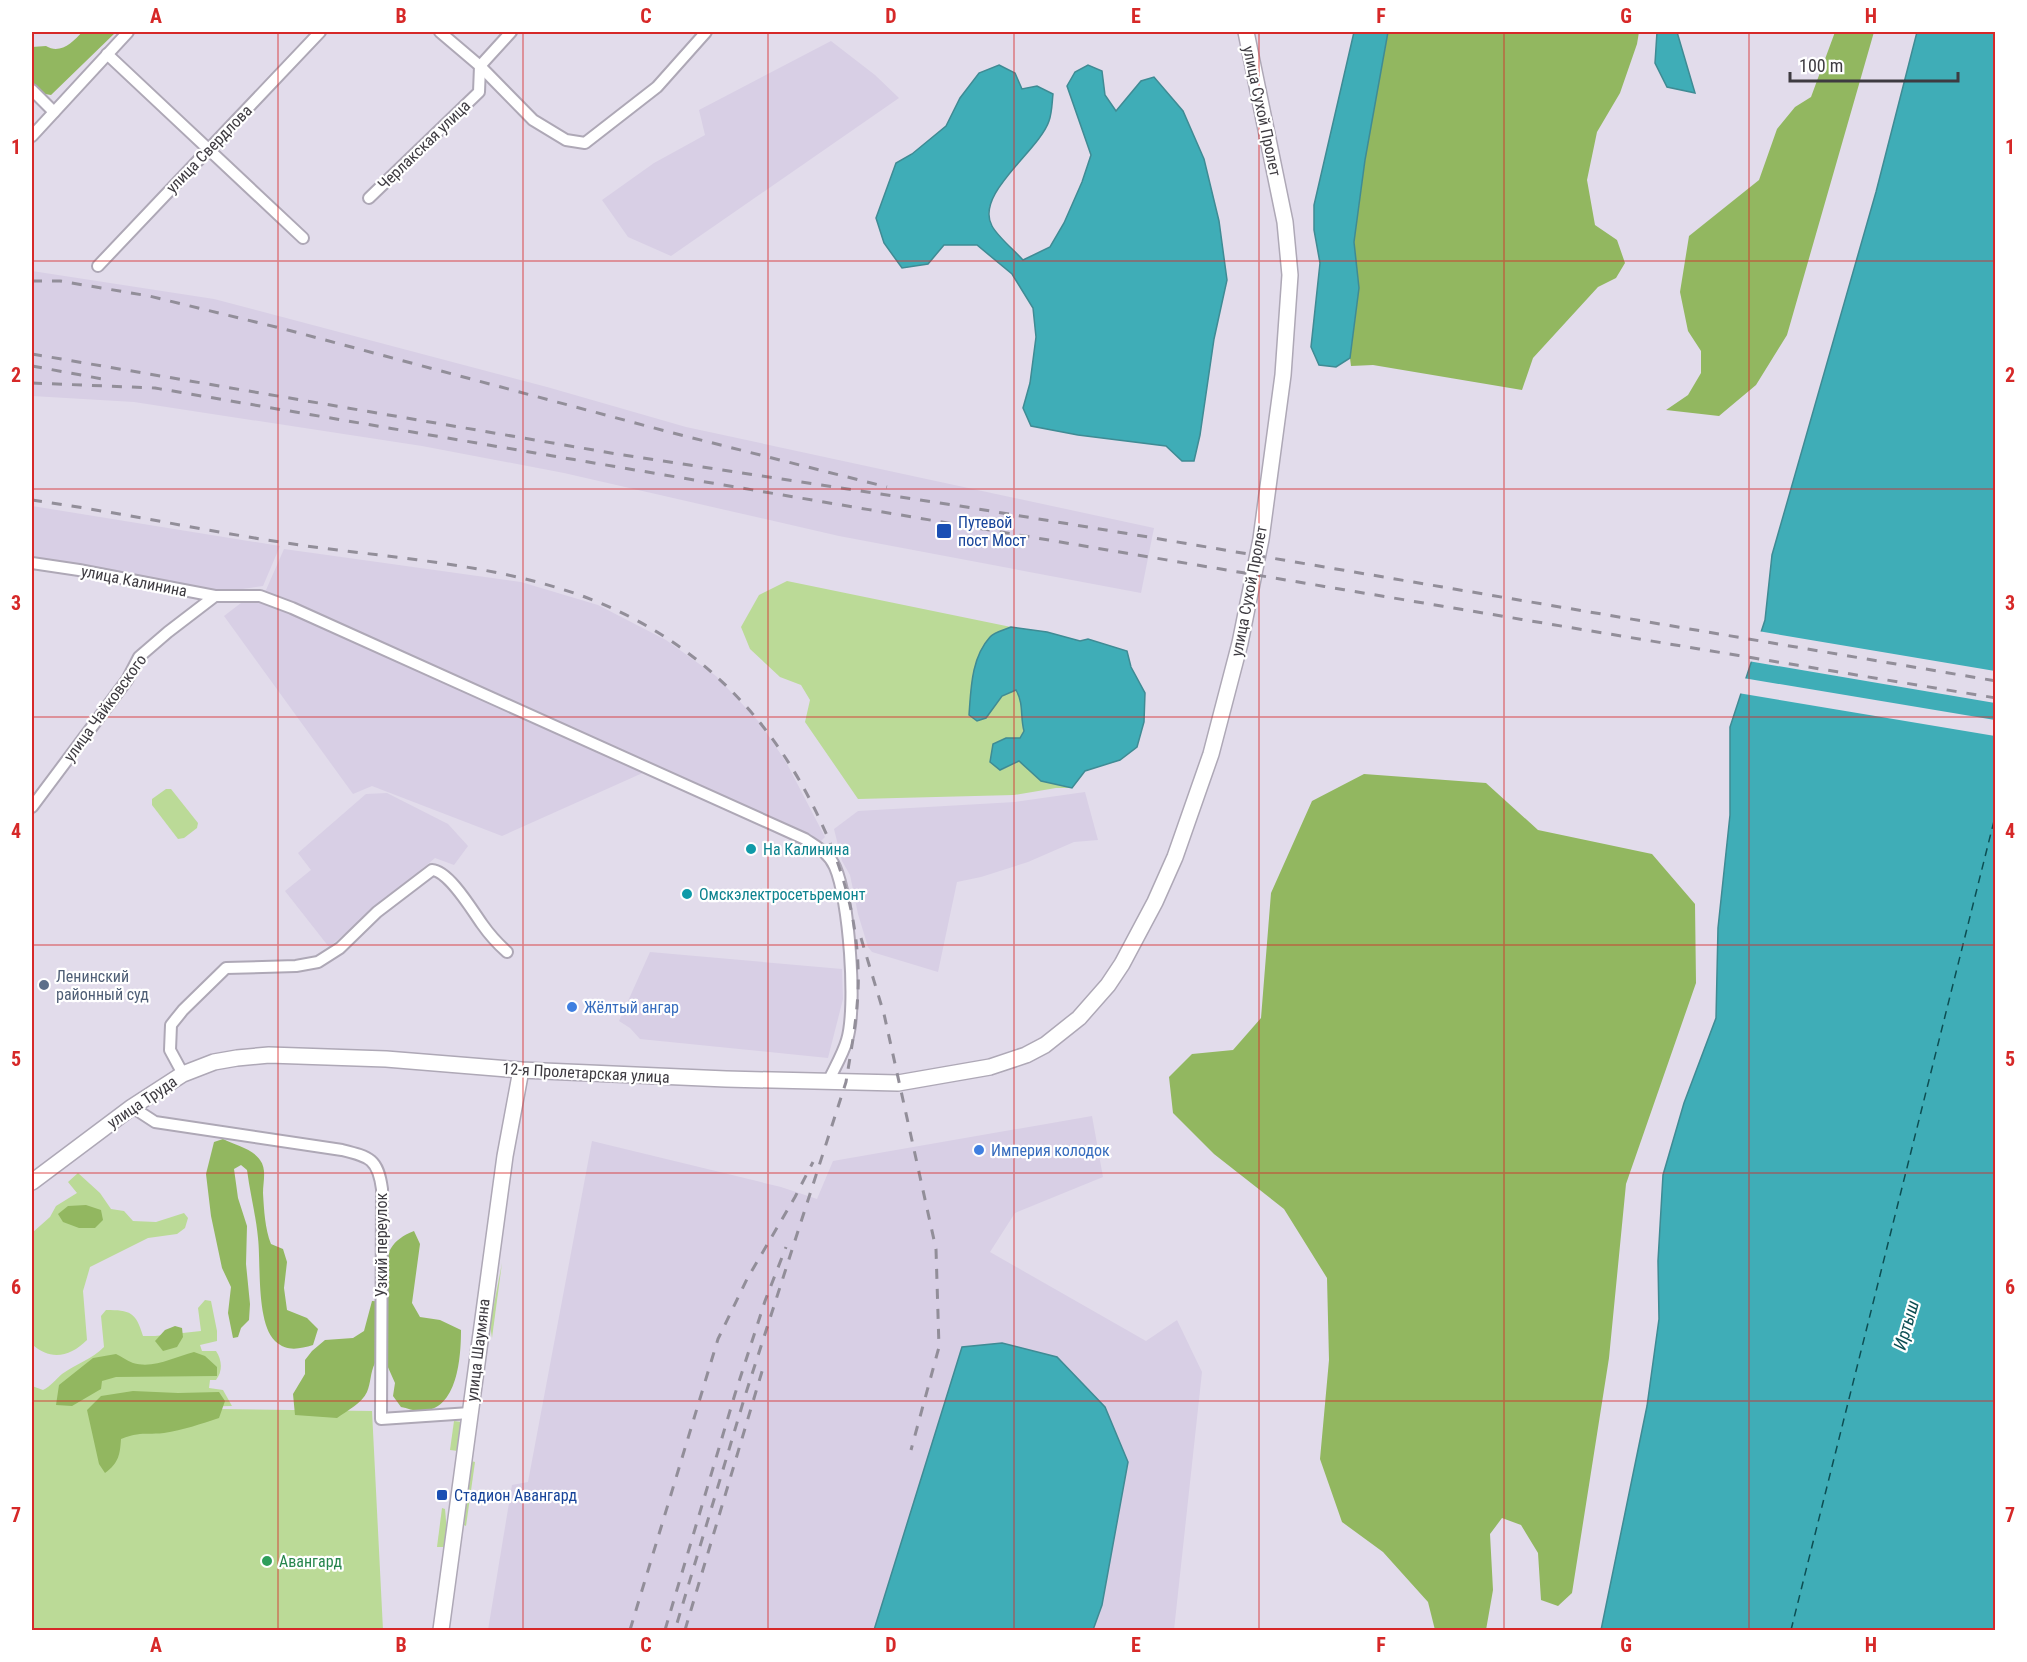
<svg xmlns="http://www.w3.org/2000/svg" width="2027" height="1662" viewBox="0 0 2027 1662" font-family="'Roboto Condensed',sans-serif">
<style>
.built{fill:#d8cfe5}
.green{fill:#bbda97}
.forest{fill:#92b760}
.water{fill:#3fadb7;stroke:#3f8b94;stroke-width:1.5}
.pier{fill:#e2dceb}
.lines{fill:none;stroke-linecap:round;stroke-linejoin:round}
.ferry{stroke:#0d4e53;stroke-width:1.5;stroke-dasharray:8 6;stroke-linecap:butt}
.street-casing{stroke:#aea8b6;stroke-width:14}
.secondary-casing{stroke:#aea8b6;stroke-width:18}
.street{stroke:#fff;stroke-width:10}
.secondary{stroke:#fff;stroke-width:15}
.rail{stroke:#928e99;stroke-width:3;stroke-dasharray:10 10;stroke-linecap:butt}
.grid{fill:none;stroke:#d62828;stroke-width:1.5;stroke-opacity:0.55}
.transit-dot{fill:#1a4fb4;stroke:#fff;stroke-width:2}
.culture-dot{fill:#0f9aa8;stroke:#fff;stroke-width:2}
.service-dot{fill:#5c6f8a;stroke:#fff;stroke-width:2}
.shop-dot{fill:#3f7fe0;stroke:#fff;stroke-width:2}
.leisure-dot{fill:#2e9e5b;stroke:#fff;stroke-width:2}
.labels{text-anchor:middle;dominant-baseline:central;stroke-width:4.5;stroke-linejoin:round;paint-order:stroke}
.street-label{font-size:16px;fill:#3e3b41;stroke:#fff}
.transit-label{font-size:16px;fill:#164399;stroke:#fff;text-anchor:start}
.culture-label{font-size:16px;fill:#0d838f;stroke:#fff;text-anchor:start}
.service-label{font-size:16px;fill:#4e5e75;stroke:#fff;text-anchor:start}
.shop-label{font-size:16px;fill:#366cbe;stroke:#fff;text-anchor:start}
.leisure-label{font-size:16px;fill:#27864d;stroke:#fff;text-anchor:start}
.water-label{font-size:18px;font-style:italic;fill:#0d4e53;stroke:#fff}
.neatline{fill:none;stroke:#d62828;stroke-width:2}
.grid-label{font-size:20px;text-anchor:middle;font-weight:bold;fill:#d62828}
</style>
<rect width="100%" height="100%" fill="#e2dceb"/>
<g class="built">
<polygon points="831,41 875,75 899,98 671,256 628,237 602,200 654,163 705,135 699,110"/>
<polygon points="32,271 214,299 547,387 686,427 1154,528 1141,593 839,536 564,473 422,446 134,402 32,396"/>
<polygon points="32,506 280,546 263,586 222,592 32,556"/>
<polygon points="284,549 521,582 598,605 666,640 716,676 760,723 786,762 825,837 819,843 807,833 656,767 502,836 372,786 353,794 224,616 254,593 266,590"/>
<polygon points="1085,792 1098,840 1074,842 1028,862 981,877 957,882 938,972 872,952 868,947 858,914 850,875 842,861 834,829 858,811 1015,802"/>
<polygon points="387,793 448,824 468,846 454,865 435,858 329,947 285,891 311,870 298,853 366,794"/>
<polygon points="650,952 842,969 843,999 828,1058 640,1039 630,1028 619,1021"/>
<polygon points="1092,1116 1103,1177 1015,1213 990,1252 1146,1341 1177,1320 1202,1372 1174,1630 1093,1630 1102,1605 1128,1462 962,1347 874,1630 488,1630 512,1485 528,1482 592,1141 781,1187 817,1199 833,1161"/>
</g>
<g class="green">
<path d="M787 581 1011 627 991 636 985 718 1002 695 1016 690C1024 704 1020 717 1024 731L1020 738H1006L1001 770 1019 761 1041 781 1072 788H1056L1014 795 858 799 805 722 810 700 801 685 780 677 750 649 741 627 759 595Z"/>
<polygon points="166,789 171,789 198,823 197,828 184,838 178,839 152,805 152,799"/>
<path d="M78 1173 100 1193 111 1209 124 1211 133 1221 156 1222 184 1213 188 1218 185 1228 177 1234 148 1238 90 1267 83 1291 87 1340C70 1357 50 1361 32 1344V1233L50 1217 56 1206 77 1193 68 1182Z"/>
<polygon points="502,1263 492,1338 490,1325"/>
<path d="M205 1300 211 1301 217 1331V1341L200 1345 202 1351H216C222 1360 223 1371 216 1380H210L209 1388 223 1390 232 1406 137 1408 372 1411 383 1630H32V1386L43 1390C51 1386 55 1380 62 1374 76 1364 92 1359 104 1347L101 1316 106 1310C130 1310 136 1312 143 1336H155L201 1331 198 1308Z"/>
<polygon points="454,1421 462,1422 458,1451 450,1450"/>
<polygon points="471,1461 475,1462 466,1526 464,1525"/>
<polygon points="442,1508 445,1509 447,1532 444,1547 437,1547"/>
</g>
<g class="forest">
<path d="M82 32H116L51 95 45 94 32 83V47L46 46C60 55 73 42 82 32Z"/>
<polygon points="1388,32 1639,32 1637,44 1620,93 1597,132 1587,180 1595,225 1617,240 1625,263 1616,278 1598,287 1533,358 1522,390 1373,365 1351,366 1350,358 1359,288 1354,242 1365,160"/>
<polygon points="1835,32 1874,32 1787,335 1756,385 1719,416 1666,410 1688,395 1701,373 1701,351 1688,331 1680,292 1689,236 1759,180 1777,129 1795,107 1811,97"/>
<polygon points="1364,774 1486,783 1538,830 1652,854 1695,904 1696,983 1626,1184 1609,1358 1572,1593 1558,1606 1541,1600 1538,1553 1521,1525 1502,1518 1490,1534 1493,1590 1486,1630 1435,1630 1428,1602 1383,1552 1342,1522 1320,1459 1329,1360 1327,1278 1284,1209 1214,1154 1173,1113 1169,1077 1192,1054 1233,1050 1261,1018 1271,893 1312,801"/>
<path d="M223 1139C234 1145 252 1148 260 1160 267 1169 263 1182 263 1193 264 1210 265 1229 271 1244L283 1249 287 1262 284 1288 287 1310 307 1318 318 1329 313 1345C299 1349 287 1352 275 1341 256 1322 261 1264 258 1238 256 1216 250 1193 247 1170L241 1165 234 1169 238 1198 247 1226 246 1264 250 1304 249 1320 241 1328 238 1337 233 1338 228 1313 231 1287 222 1268 211 1216 206 1174 214 1142Z"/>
<polygon points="86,1205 101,1210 103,1220 95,1228 79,1228 63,1222 58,1214 68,1206"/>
<path d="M414 1231 420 1244 412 1303 420 1317 440 1320 461 1330C461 1356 458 1412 420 1411 414 1411 407 1408 401 1407L393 1396 395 1383 387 1365 375 1363C370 1373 371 1383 367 1392 362 1403 347 1411 337 1418L295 1415 293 1394 305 1374V1360L312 1351 325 1340 353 1338 364 1331 372 1301 388 1302C386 1270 378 1245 414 1231Z"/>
<polygon points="175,1326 182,1328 183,1337 177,1347 163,1351 155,1341 165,1330"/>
<path d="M194 1352 205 1356 217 1367V1376L116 1377 102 1381 101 1389 72 1406 56 1405 59 1385 93 1358 116 1354C121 1356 127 1361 133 1363 154 1369 174 1357 194 1352Z"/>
<path d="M133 1391 178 1393 219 1392 225 1401 219 1418C201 1424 183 1430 164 1433 145 1435 141 1431 121 1439 120 1454 119 1463 105 1473L99 1464 87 1410 101 1396Z"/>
</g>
<g class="water">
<polygon points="1354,32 1388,32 1365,160 1354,242 1359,288 1350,358 1336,367 1319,365 1311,347 1320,263 1314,230 1314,205"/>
<polygon points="1657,32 1677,32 1695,93 1667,87 1655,63"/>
<polygon points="1917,32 1995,32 1995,1630 1601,1630 1647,1406 1659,1319 1658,1261 1663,1175 1684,1103 1716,1018 1718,928 1730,815 1730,727 1765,620 1772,555 1876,192"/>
<path d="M999 65 1015 73 1022 89 1037 86 1053 94C1052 103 1052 113 1049 121 1039 151 974 194 992 226 998 237 1015 251 1023 260L1050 247 1064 223 1082 182 1091 155 1067 86 1075 72 1088 65 1102 71 1105 95 1116 111 1141 81 1154 77 1183 111 1204 159 1219 221 1227 280 1214 339 1200 435 1194 461H1182L1166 446 1078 435 1031 426 1023 408 1030 383 1036 337 1033 308 1012 274 977 245H944L928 264 902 268 884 243 876 218 896 163 912 154 946 126 960 98 979 73Z"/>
<path d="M1011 627 1047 632 1080 641 1088 639 1127 651 1131 667 1145 693 1144 722 1137 747 1120 760 1085 771 1072 788 1041 781 1019 761 1000 770 990 762 993 744 1006 738H1020L1024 731C1020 717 1024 704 1016 690L1002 696 986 718 977 721 969 715C971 689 971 658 990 637 994 632 1004 630 1011 627Z"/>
<polygon points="1002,1343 1057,1357 1105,1407 1128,1462 1102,1605 1093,1630 874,1630 962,1347"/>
</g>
<g class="pier">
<polygon points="1758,631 1995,671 1995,703 1748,661"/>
<polygon points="1743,678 1995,720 1995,736 1738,693"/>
</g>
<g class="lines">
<polyline class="ferry" points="1791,1630 1996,813"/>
<g class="street-casing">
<g id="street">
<polyline points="440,32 480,66 533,120 566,140 585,143 657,87 706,32"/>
<polyline points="107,54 303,238"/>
<polyline points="32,90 54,112"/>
<polyline points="32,136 128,32"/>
<polyline points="369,198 479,92 480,66 511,32"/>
<polyline points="98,266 320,32"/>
<path d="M32 563 79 570 215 596H260L292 608 805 839C817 847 829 853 835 867 849 899 857 1007 847 1040 843 1054 834 1069 828 1082"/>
<polyline points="32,807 127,680 139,657 168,632 215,596"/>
<path d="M183 1074 170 1050 171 1025 183 1010 226 968 296 966 318 962 340 948 377 912 432 870C449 871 472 910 482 924 489 934 498 944 507 952"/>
<path d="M132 1107 155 1122 342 1150C370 1157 378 1159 382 1189L381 1419 470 1413"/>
</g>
</g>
<g class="secondary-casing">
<g id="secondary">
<polyline points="32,1182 132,1107 183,1074 214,1062 237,1058 269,1055 386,1059 521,1070 726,1079 898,1083 990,1067 1026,1055 1045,1045 1079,1018 1108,985 1122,964 1155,902 1175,857 1211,754 1240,643 1261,539 1283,375 1290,275 1285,222 1246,32"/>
<polyline points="441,1630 505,1156 521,1070"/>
</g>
</g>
<use href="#street" class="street"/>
<use href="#secondary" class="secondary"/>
<g class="rail">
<polyline points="32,281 60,281 149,296 284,329 669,432 887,487"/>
<polyline points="32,354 617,454 960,506 1148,537 1996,681"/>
<polyline points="32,366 108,380"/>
<path d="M32 383 155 388C768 493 1382 597 1996 698"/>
<path d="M32 500C117 512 201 530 286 543 385 558 490 562 585 597 694 638 771 715 820 820 842 867 856 914 858 966 860 1005 852 1044 846 1082L745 1396 675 1630"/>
<polyline points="861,938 884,1014 936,1249 939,1347 911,1450"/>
<polyline points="630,1630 718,1339 747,1279 795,1197 813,1162"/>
<polyline points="665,1630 735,1394 765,1301 786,1247"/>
<polyline points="685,1630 763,1368"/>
</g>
</g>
<path class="grid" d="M278 32V1630M523 32V1630M768 32V1630M1014 32V1630M1259 32V1630M1504 32V1630M1749 32V1630M32 261H1996M32 489H1996M32 717H1996M32 945H1996M32 1173H1996M32 1401H1996"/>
<g class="transit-dot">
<rect x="936" y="523" width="16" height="16" rx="3"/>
<rect x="436" y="1489" width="12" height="12" rx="3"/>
</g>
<g class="culture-dot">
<circle cx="751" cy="849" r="6"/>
<circle cx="687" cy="894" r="6"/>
</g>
<circle class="service-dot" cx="44" cy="985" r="6"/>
<g class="shop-dot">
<circle cx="572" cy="1007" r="6"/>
<circle cx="979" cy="1150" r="6"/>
</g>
<circle class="leisure-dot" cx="267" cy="1561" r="6"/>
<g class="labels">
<g class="street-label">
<text transform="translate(1262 111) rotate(78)">улица Сухой Пролет</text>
<text transform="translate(424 145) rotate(-44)">Черлакская улица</text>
<text transform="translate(209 149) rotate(-46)">улица Свердлова</text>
<text transform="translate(134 581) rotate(11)">улица Калинина</text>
<text transform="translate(1249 591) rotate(-79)">улица Сухой Пролет</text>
<text transform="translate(105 708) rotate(-54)">улица Чайковского</text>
<text transform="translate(586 1073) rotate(3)">12-я Пролетарская улица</text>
<text transform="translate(142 1102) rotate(-34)">улица Труда</text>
<text transform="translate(381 1245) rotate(-90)">Узкий переулок</text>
<text transform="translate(478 1350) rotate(-83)">улица Шаумяна</text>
</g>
<g class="transit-label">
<text x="958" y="522">Путевой<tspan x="958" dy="18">пост Мост</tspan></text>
<text x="454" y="1495">Стадион Авангард</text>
</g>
<g class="culture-label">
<text x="763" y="849">На Калинина</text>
<text x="699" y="894">Омскэлектросетьремонт</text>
</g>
<g class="service-label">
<text x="56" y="976">Ленинский<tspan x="56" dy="18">районный суд</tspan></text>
</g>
<g class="shop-label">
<text x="584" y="1007">Жёлтый ангар</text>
<text x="991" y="1150">Империя колодок</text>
</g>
<g class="leisure-label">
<text x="279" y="1561">Авангард</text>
</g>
<g class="water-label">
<text transform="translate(1906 1325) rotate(-74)">Иртыш</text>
</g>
</g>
<rect width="2027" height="1662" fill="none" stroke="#ffffff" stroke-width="66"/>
<path d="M1790 72v9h168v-9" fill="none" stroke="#3e3b41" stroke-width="3"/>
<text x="1799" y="72" font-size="18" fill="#3e3b41" stroke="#ffffff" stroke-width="4.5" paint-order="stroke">100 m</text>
<rect x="33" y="33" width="1961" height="1596" class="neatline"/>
<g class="grid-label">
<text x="156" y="23">A</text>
<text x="401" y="23">B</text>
<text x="646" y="23">C</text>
<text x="891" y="23">D</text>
<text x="1136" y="23">E</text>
<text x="1381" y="23">F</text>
<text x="1626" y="23">G</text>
<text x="1871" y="23">H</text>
<text x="16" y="154">1</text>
<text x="2010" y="154">1</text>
<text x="16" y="382">2</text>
<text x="2010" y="382">2</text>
<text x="16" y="610">3</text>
<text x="2010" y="610">3</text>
<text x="16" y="838">4</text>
<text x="2010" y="838">4</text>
<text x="16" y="1066">5</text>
<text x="2010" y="1066">5</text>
<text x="16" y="1294">6</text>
<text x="2010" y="1294">6</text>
<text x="16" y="1522">7</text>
<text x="2010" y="1522">7</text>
<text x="156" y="1652">A</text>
<text x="401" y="1652">B</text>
<text x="646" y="1652">C</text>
<text x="891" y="1652">D</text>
<text x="1136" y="1652">E</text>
<text x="1381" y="1652">F</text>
<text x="1626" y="1652">G</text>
<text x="1871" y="1652">H</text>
</g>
</svg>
